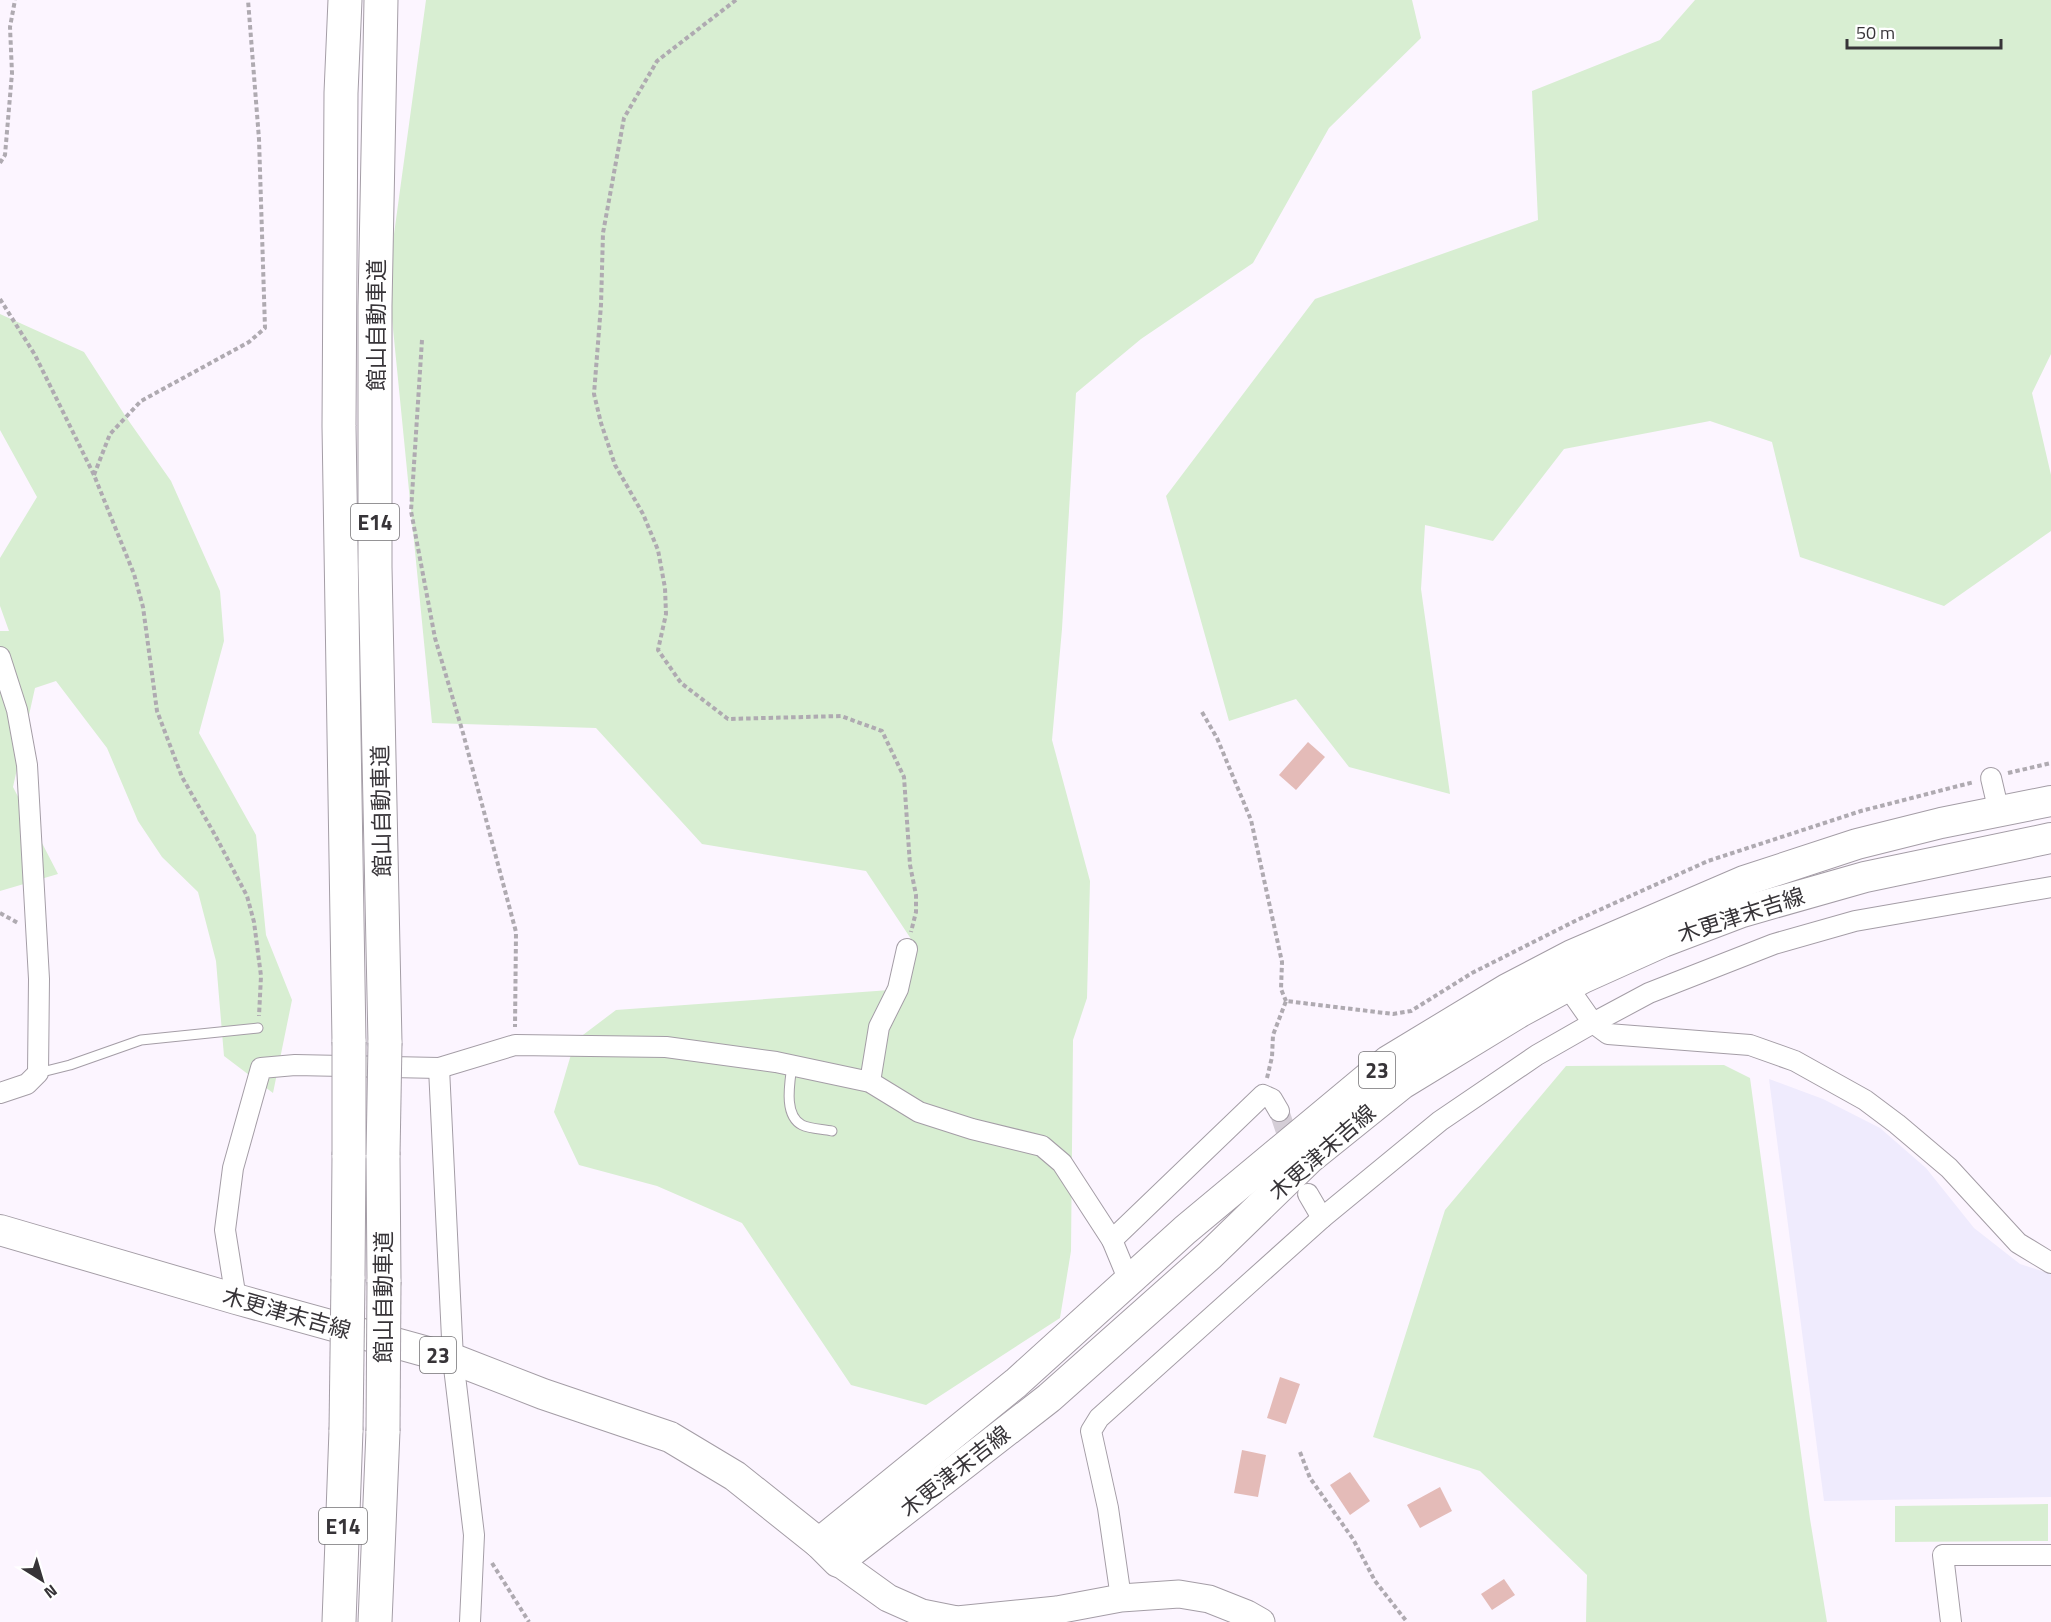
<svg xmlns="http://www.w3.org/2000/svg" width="2051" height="1622" viewBox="0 0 2051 1622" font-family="'Titillium Web','Noto Sans JP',sans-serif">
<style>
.medical{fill:#efebfd}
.green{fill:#d8eed2}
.building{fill:#e4bbb8}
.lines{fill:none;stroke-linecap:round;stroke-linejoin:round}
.street-tunnel{stroke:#d5ced7;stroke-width:20;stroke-dasharray:20 10;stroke-linecap:butt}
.lane-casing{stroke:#a49da6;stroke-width:11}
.street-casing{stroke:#a49da6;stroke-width:22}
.secondary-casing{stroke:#a49da6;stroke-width:29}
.primary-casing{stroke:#a49da6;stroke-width:32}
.highway-casing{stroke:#a49da6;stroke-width:35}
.path{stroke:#afaab1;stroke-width:4;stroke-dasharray:4.5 3;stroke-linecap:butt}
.lane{stroke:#fff;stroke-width:9}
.street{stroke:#fff;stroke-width:20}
.secondary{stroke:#fff;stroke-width:27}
.primary{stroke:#fff;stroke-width:30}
.highway{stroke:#fff;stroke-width:33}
.highway-bridge-casing{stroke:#a49da6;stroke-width:35;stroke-linecap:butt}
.highway-bridge{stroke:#fff;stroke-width:33}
.labels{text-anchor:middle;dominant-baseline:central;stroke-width:4.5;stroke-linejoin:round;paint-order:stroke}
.shield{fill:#fff;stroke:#737174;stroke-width:1.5}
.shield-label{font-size:21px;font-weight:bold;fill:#373438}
.street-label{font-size:22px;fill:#373438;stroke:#fff}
</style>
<rect width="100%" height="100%" fill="#fcf5ff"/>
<polygon class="medical" points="1769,1079 1823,1099 1880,1128 1926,1168 1974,1228 2020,1264 2051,1274 2051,1497 1824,1501"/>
<g class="green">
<polygon points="426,0 1412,0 1421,38 1329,128 1253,263 1141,339 1076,393 1062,629 1052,740 1090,881 1087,998 1073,1040 1071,1251 1060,1318 926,1405 851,1385 742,1223 657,1186 579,1165 554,1112 575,1041 616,1010 890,990 917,948 866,871 702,844 596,728 432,723 388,278"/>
<polygon points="1695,0 2051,0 2051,354 2032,393 2051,475 2051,531 1944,606 1800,557 1772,442 1710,421 1564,449 1493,541 1425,525 1421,589 1450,794 1349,767 1296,699 1229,721 1166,496 1315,299 1538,220 1532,91 1660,40"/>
<polygon points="0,314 84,352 126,417 171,481 220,591 224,641 199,733 256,835 266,935 292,1000 273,1093 224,1056 216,961 198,892 162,857 138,821 107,748 56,681 35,688 13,787 58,874 0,891 0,631 9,631 0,606 0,558 37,497 0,430"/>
<polygon points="1724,1065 1750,1078 1810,1519 1827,1622 1586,1622 1587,1575 1480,1471 1373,1437 1445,1210 1566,1066"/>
<polygon points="2048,1504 2048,1541 1895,1542 1895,1506"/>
</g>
<g class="building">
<polygon points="1308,742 1325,757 1296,790 1279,775"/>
<polygon points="1280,1377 1300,1384 1286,1424 1267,1418"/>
<polygon points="1242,1450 1266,1455 1258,1497 1234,1493"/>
<polygon points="1350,1472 1370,1501 1350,1515 1330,1485"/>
<polygon points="1440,1487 1452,1511 1420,1528 1407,1505"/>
<polygon points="1504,1579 1515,1595 1492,1610 1481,1594"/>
</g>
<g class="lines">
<polyline class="street-tunnel" points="1279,1111 1293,1152"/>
<g class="lane-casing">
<g id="lane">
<path d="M792 1065C790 1082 783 1115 802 1125 810 1129 823 1129 832 1131"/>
<polyline points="38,1073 70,1065 141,1040 258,1028"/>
</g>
</g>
<g class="street-casing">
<g id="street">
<polyline points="0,657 17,710 27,765 39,979 38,1073 27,1084 0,1093"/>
<polyline points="1991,778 1999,812"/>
<polyline points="1567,986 1593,1023 1608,1034 1750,1045 1795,1061 1865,1100 1897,1124 1949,1168 2018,1243 2051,1263"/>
<polyline points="439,1068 453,1359 474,1535 470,1622"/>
<polyline points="870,1082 879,1027 898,989 907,949"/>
<polyline points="1308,1194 1322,1218"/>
<polyline points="1112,1240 1129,1281"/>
<polyline points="236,1299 225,1230 233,1168 261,1068 295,1065 439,1068 515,1045 666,1047 776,1062 870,1082 919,1112 972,1129 1042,1146 1062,1163 1112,1240 1263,1095 1272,1099 1279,1111"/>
<polyline points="1121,1598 1108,1508 1091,1431 1099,1418 1322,1218 1440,1121 1537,1055 1593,1023 1649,993 1774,944 1855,921 2051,887"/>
<polyline points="1951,1622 1943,1555 2051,1555"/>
</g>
</g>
<g class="secondary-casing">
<polyline id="secondary" points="838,1562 888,1598 922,1613 957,1620 1057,1610 1121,1598 1179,1594 1209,1599 1247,1614 1261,1622"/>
</g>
<g class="primary-casing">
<g id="primary">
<polyline points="0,1230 236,1299 453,1359 543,1394 670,1437 735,1476 819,1543 838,1562 1049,1398 1210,1255 1310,1158 1402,1084 1520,1012 1583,978 1663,942 1742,912 1865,877 2051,838"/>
<polyline points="819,1543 1016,1383 1185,1230 1388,1061 1507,989 1572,955 1744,881 1857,844 1941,823 2051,801"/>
</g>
</g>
<g class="highway-casing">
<g id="highway">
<polyline points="345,0 341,93 339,426 349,1042"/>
<polyline points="381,0 375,306 375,567 385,1043"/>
<polyline points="383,1155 384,1282"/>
<polyline points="348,1279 349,1155"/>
<polyline points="339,1622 346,1430"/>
<polyline points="375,1622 383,1431"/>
</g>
</g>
<g class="path">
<polyline points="736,0 657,61 624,118 603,233 601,305 594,394 601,423 615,465 643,514 658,550 665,588 666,614 658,650 681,683 728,719 841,716 882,731 904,777 910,865 916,895 916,912 911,932"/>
<polyline points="0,163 5,155 12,73 10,27 15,0"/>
<polyline points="0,299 35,355 94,475 134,574 143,607 157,711 182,777 215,835 247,896 254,922 261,976 259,1016"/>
<polyline points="422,340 411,511 435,638 463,733 516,932 515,1027"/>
<polyline points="94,475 110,434 141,401 249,342 265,328 259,139 248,0"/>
<polyline points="1202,712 1217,738 1251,820 1282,962 1281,989 1286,1001"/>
<polyline points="2008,773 2051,763"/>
<polyline points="0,913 18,923"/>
<polyline points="1267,1078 1272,1057 1273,1035 1286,1001 1393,1014 1411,1011 1472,973 1577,920 1708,861 1861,811 1974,782"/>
<polyline points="1300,1452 1310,1478 1353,1539 1375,1581 1407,1622"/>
<polyline points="492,1563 529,1622"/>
</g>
<use href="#lane" class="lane"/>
<use href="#street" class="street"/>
<use href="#secondary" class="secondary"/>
<use href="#primary" class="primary"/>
<use href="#highway" class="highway"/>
<g class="highway-bridge-casing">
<g id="highway-bridge">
<polyline points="349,1042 349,1155"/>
<polyline points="383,1155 385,1043"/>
<polyline points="346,1430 348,1279"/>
<polyline points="383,1431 384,1282"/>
</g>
</g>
<use href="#highway-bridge" class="highway-bridge"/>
</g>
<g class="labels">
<g class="shield">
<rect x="351" y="504" width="48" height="36" rx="4.5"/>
<rect x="1359" y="1052" width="36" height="36" rx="4.5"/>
<rect x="420" y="1337" width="36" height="36" rx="4.5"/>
<rect x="319" y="1508" width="48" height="36" rx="4.5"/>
</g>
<g class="shield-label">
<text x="375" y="522">E14</text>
<text x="1377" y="1070">23</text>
<text x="438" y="1355">23</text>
<text x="343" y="1526">E14</text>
</g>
<g class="street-label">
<text transform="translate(376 325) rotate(-90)">館山自動車道</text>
<text transform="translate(381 811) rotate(-91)">館山自動車道</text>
<text transform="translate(1741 915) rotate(-18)">木更津末吉線</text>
<text transform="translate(1322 1152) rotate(-41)">木更津末吉線</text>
<text transform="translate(383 1297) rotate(-90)">館山自動車道</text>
<text transform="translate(287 1313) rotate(16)">木更津末吉線</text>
<text transform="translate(955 1471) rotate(-38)">木更津末吉線</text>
</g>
</g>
<g transform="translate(42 1580) rotate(143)" stroke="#ffffff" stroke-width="4.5" paint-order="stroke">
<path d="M0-4.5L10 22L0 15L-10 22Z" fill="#373438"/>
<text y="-9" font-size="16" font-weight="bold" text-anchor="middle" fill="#373438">N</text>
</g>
<path d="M1847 39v9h154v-9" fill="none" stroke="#373438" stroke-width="3"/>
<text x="1856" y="39" font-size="18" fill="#373438" stroke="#ffffff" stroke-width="4.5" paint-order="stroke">50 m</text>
</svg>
